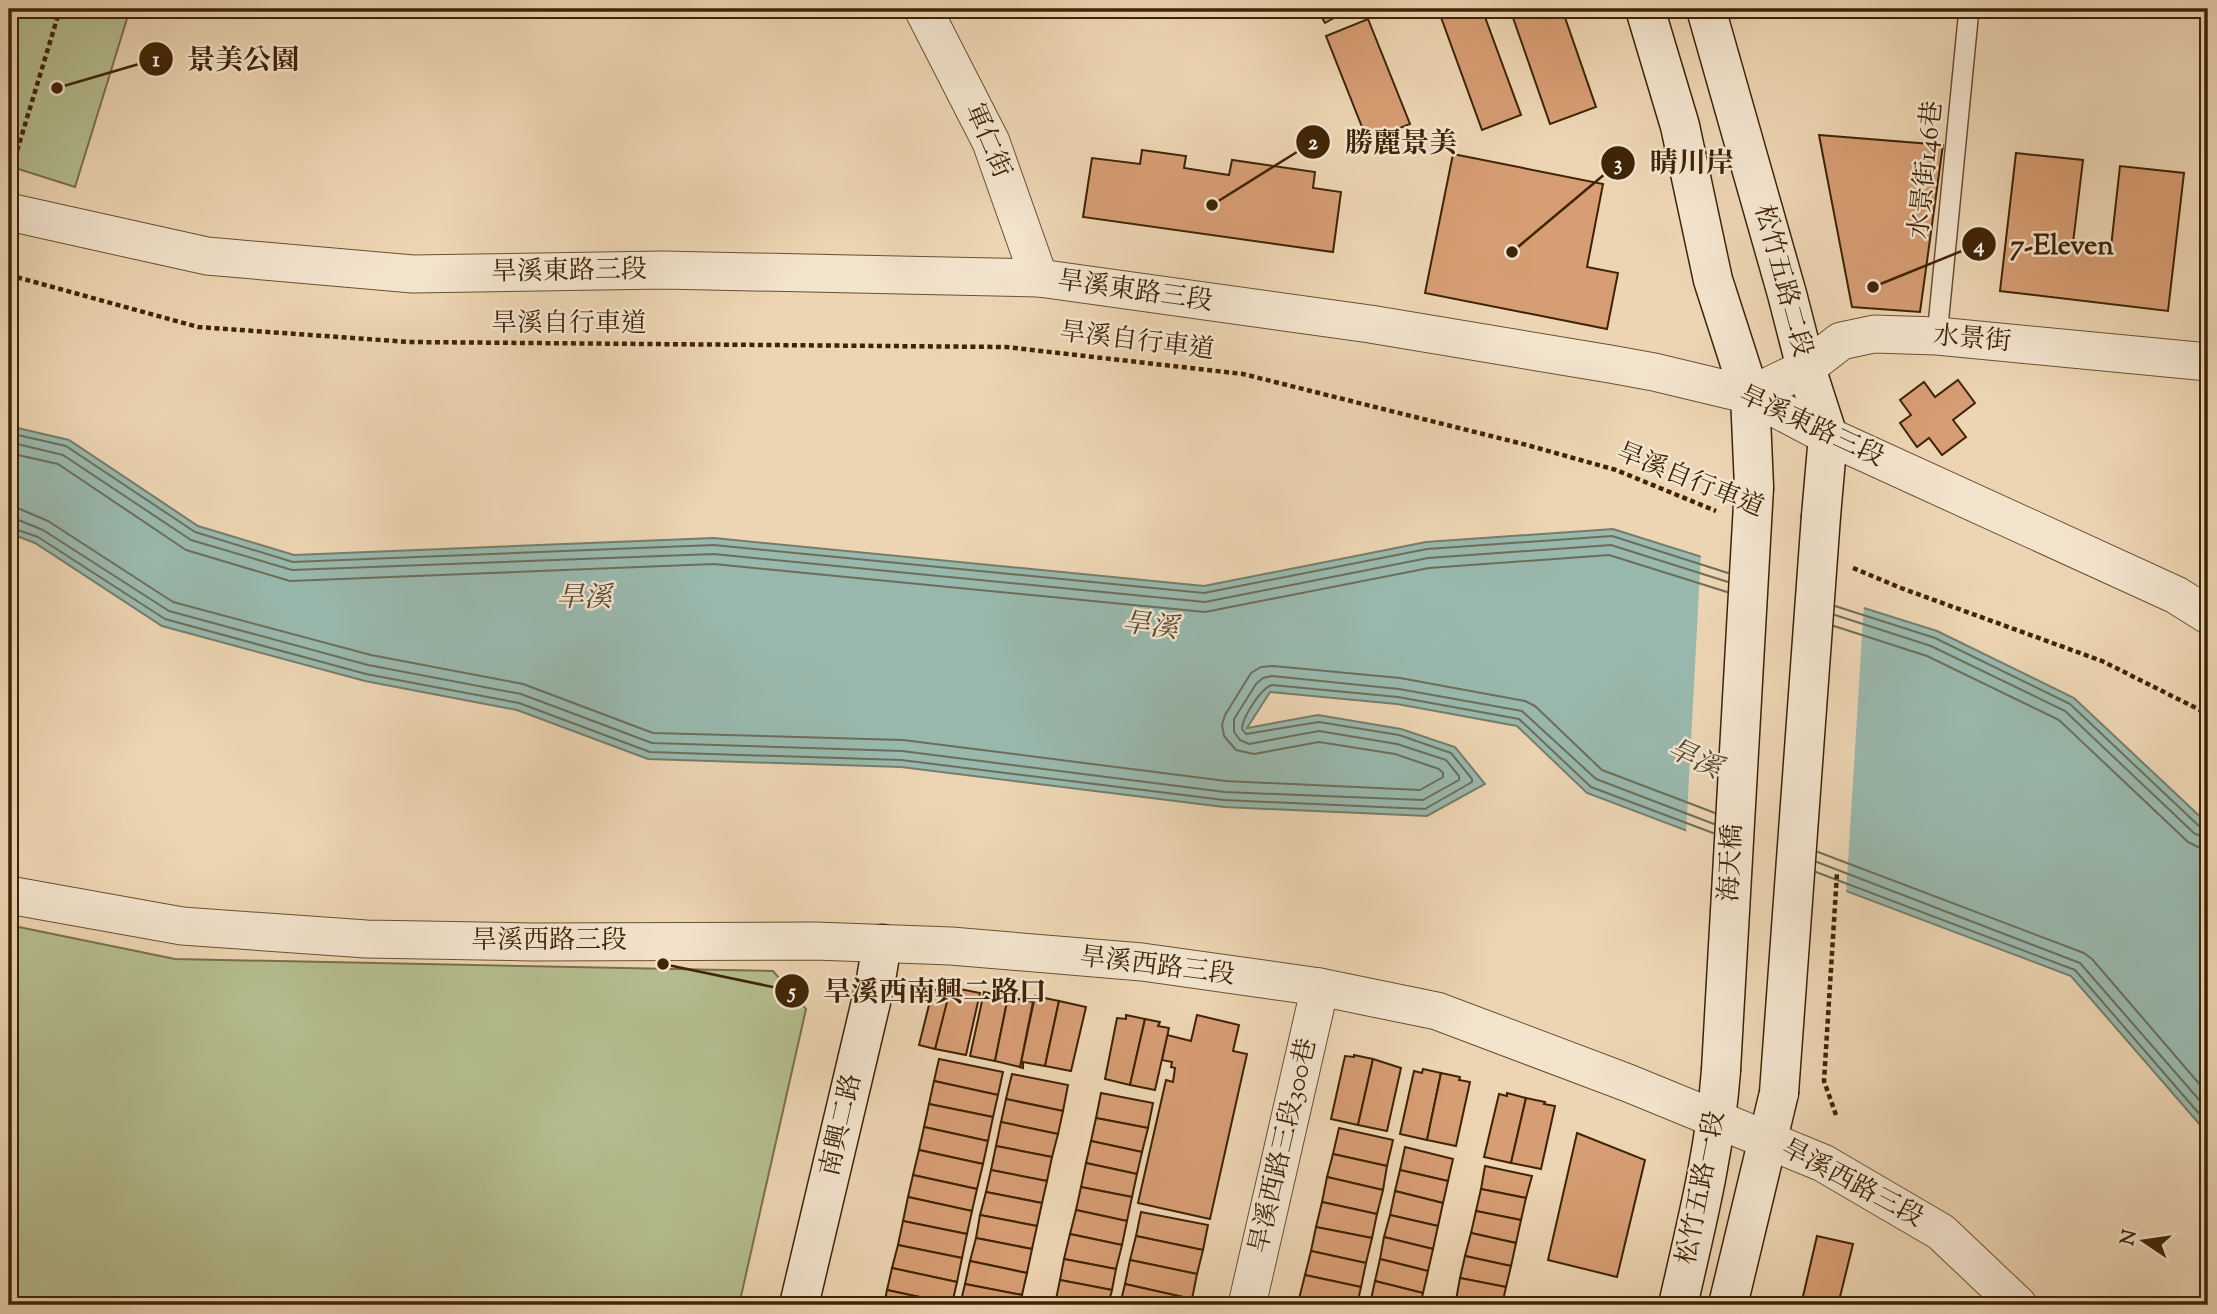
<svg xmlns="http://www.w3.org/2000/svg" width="2217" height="1314" viewBox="0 0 2217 1314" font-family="'Sorts Mill Goudy','Noto Serif TC',serif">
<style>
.green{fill:#b5be8f;stroke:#7a704a;stroke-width:2}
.water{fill:#99b9ae;stroke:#757d6a;stroke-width:2}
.pier{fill:#edd5b3}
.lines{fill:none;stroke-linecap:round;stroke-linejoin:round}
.shore{stroke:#6c6e5a;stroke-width:2}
.building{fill:#d79d74;stroke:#3e2305;stroke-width:2}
.lane-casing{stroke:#6a5030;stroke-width:22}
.street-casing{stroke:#6a5030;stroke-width:39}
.secondary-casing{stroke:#3e2305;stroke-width:41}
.path{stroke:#3e2305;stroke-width:4.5;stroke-dasharray:5 3.5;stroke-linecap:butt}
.lane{stroke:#f3e4ce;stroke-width:19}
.street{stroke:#f3e4ce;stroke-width:37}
.secondary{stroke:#f3e4ce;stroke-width:38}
.secondary-bridge-casing{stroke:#3e2305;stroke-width:41;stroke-linecap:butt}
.path-bridge{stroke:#3e2305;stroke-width:4.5;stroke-dasharray:5 3.5;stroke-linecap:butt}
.secondary-bridge{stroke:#f3e4ce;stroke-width:38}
.labels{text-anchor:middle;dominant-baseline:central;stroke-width:5;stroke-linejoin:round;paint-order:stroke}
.street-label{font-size:26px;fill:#3e2305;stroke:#f3e4ce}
.water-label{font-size:28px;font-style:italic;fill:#55482f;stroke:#f3e4ce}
.leader{fill:none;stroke:#3e2305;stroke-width:2.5}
.callout-dot{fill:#3e2305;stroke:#f3e4ce;stroke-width:2.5}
.mark-label{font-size:21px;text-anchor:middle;font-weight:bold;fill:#fff}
.callout-label{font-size:28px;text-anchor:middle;font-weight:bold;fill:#3e2305;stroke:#f3e4ce;stroke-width:5;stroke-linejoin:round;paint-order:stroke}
</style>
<rect width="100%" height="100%" fill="#edd5b3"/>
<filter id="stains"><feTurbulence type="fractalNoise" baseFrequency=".00286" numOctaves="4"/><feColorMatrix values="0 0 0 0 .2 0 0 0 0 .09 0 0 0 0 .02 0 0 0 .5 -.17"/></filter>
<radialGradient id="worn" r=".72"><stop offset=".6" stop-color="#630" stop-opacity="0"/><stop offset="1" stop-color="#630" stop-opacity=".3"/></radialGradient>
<g class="green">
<polygon points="9,9 130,9 75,187 9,166"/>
<polygon points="9,925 175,959 773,971 806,1009 739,1305 9,1305"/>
</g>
<polygon class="water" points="9,426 69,440 198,526 294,555 714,538 1204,586 1426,542 1613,529 1937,631 2074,698 2208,824 2208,1134 2071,976 1587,793 1517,726 1397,704 1270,692 1247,728 1318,715 1401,729 1455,747 1485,784 1427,816 1224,807 901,767 648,759 517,710 365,681 162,626 35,543 9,533"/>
<polygon class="pier" points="1701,553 1864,604 1846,894 1686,834"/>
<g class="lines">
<g class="shore">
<polyline points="9,433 66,446 195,532 293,562 714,545 1204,593 1427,549 1612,536 1728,573"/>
<polyline points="9,442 63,455 191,540 292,570 714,554 1205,602 1428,558 1611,545 1728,582"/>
<polyline points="9,453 58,464 186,550 290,581 714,564 1205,612 1429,568 1609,555 1727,592"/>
<polyline points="9,507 20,509 48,521 173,602 371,655 523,684 653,733 903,740 1226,781 1420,790 1443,777 1443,773 1439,769 1395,754 1319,742 1254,754 1236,750 1224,736 1222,725 1225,715 1251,673 1261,667 1273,666 1400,678 1525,701 1535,706 1602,770 1715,813"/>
<polyline points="9,518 16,519 43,530 169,611 368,665 521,694 652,743 902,751 1225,792 1423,800 1459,780 1459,776 1446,760 1397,744 1319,731 1249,744 1240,740 1234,732 1234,719 1256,684 1263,678 1272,676 1399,689 1522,711 1596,779 1714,824"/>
<path d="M9 527 38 537 165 619 366 674 519 703 650 752 901 760 1224 800 1425 809 1472 782V779L1451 753 1399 735 1319 722 1246 734 1242 729C1242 718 1261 688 1272 685L1398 697 1519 719 1591 787 1713 833"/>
<polyline points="1835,606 1935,638 2070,704 2200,827 2208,829"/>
<polyline points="1835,615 1931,646 2065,711 2195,834 2208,838"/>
<polyline points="1834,626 1927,656 2059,720 2188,842 2198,847 2208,848"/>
<polyline points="1818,852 2084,953 2092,959 2208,1094"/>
<polyline points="1817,862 2080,963 2208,1110"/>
<polyline points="1816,872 2075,970 2208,1124"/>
</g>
</g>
<g class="building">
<polygon points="1317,9 1350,9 1325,23"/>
<polygon points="1438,9 1482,9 1521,115 1482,130"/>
<polygon points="1510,9 1562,9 1596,107 1550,124"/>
<polygon points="1368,19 1410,124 1380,136 1379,132 1366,137 1326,36"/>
<polygon points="1819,135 1943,145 1920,312 1852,307"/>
<polygon points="1142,150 1186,156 1184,168 1229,175 1232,160 1315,172 1313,188 1341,192 1333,252 1083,217 1092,158 1140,164"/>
<polygon points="2016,153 2083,160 2073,243 2111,247 2120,166 2184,173 2168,311 2000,291"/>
<polygon points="1453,154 1603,184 1587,267 1618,273 1607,329 1425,293"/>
<polygon points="1958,380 1975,403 1953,420 1966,437 1942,455 1929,438 1917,447 1900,423 1911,415 1900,400 1924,382 1935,397"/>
<polygon points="950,987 980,993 966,1055 935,1049"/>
<polygon points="933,989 949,994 935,1049 919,1045"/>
<polygon points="984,992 1008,997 995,1061 970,1056"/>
<polygon points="1035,996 1059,1001 1045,1066 1023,1062 1023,1068 1020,1067"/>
<polygon points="1008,997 1033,1002 1020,1067 995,1061"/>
<polygon points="1059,1001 1086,1007 1071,1071 1045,1066"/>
<polygon points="1126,1015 1145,1019 1130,1085 1105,1079 1117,1018 1126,1019"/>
<polygon points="1197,1015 1239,1025 1233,1051 1247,1054 1210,1219 1138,1203 1166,1080 1173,1082 1175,1068 1171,1067 1172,1062 1162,1060 1167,1035 1191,1041"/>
<polygon points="1145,1019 1160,1022 1158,1026 1169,1028 1155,1090 1130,1085"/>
<polygon points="1354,1055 1373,1059 1358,1125 1331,1119 1345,1056 1354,1057"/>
<polygon points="939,1059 1003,1072 998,1095 934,1081"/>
<polygon points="1373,1059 1401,1068 1387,1131 1358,1125"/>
<polygon points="1423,1069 1441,1073 1427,1140 1400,1134 1414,1071 1422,1073"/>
<polygon points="1441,1073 1460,1077 1459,1080 1470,1082 1456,1146 1427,1140"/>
<polygon points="1012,1074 1068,1085 1063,1111 1006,1099"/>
<polygon points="934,1081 998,1095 993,1117 929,1104"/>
<polygon points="1101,1093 1153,1103 1148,1128 1096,1118"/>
<polygon points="1507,1093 1526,1098 1511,1163 1484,1157 1499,1094 1507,1096"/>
<polygon points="1526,1098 1545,1102 1544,1104 1555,1106 1541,1169 1511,1163"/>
<polygon points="1006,1099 1063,1111 1058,1134 1001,1122"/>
<polygon points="929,1104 993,1117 988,1141 924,1127"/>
<polygon points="1096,1118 1148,1128 1142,1152 1091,1141"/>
<polygon points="1001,1122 1058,1134 1052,1157 996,1146"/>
<polygon points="924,1127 988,1141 983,1164 919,1150"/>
<polygon points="1339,1128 1393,1140 1387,1166 1333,1154"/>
<polygon points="1577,1133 1645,1160 1617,1277 1548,1260"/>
<polygon points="1091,1141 1142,1152 1137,1174 1086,1163"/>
<polygon points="996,1146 1052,1157 1047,1181 991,1170"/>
<polygon points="1405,1147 1453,1159 1448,1181 1400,1170"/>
<polygon points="919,1150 983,1164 977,1189 913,1175"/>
<polygon points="1333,1154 1387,1166 1383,1190 1327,1177"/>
<polygon points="1086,1163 1137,1174 1132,1197 1081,1187"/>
<polygon points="1485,1166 1532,1176 1526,1198 1481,1189"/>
<polygon points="991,1170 1047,1181 1042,1203 986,1192"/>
<polygon points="1400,1170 1448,1181 1443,1203 1395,1191"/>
<polygon points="913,1175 977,1189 972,1211 908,1197"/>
<polygon points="1327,1177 1383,1190 1377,1214 1322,1202"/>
<polygon points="1081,1187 1132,1197 1127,1221 1076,1210"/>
<polygon points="1481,1189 1526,1198 1521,1220 1476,1211"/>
<polygon points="1395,1191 1443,1203 1438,1226 1390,1215"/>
<polygon points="986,1192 1042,1203 1037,1226 980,1215"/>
<polygon points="908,1197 972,1211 967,1234 903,1221"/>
<polygon points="1322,1202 1377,1214 1372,1238 1316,1227"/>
<polygon points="1076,1210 1127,1221 1122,1245 1070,1234"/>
<polygon points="1476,1211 1521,1220 1516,1243 1471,1233"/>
<polygon points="1141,1212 1208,1225 1203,1250 1136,1236"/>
<polygon points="980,1215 1037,1226 1032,1249 976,1238"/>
<polygon points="1390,1215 1438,1226 1433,1249 1384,1237"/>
<polygon points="903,1221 967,1234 962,1258 898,1245"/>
<polygon points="1316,1227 1372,1238 1366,1263 1311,1251"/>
<polygon points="1471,1233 1516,1243 1511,1266 1465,1256"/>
<polygon points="1070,1234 1122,1245 1116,1269 1064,1259"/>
<polygon points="1136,1236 1203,1250 1197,1274 1130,1260"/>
<polygon points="1817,1236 1853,1244 1838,1305 1801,1305"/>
<polygon points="1384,1237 1433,1249 1428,1271 1380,1259"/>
<polygon points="976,1238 1032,1249 1027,1273 970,1261"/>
<polygon points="898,1245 962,1258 957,1282 892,1268"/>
<polygon points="1311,1251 1366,1263 1361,1287 1305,1275"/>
<polygon points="1465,1256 1511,1266 1506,1287 1460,1278"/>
<polygon points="1064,1259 1116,1269 1112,1290 1060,1280"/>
<polygon points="1380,1259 1428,1271 1423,1293 1375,1281"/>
<polygon points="1130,1260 1197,1274 1192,1299 1125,1284"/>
<polygon points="970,1261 1027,1273 1022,1295 965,1284"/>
<polygon points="892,1268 957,1282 952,1304 887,1290"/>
<polygon points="1305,1275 1361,1287 1357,1305 1329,1305 1299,1299"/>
<polygon points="1460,1278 1506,1287 1502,1305 1479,1305 1456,1300"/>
<polygon points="1060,1280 1112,1290 1108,1305 1055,1304"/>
<polygon points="1375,1281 1423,1293 1420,1305 1370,1304"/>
<polygon points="965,1284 1022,1295 1019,1305 960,1305"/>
<polygon points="1125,1284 1192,1299 1190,1305 1120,1305"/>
<polygon points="887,1290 952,1304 884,1305"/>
</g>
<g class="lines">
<g class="lane-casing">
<polyline id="lane" points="1937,336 1969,9"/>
</g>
<g class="street-casing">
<g id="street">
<polyline points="923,9 991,142 1039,278"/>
<polyline points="9,212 207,256 413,274 663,270 1039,278 1370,324 1610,364 1654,372 1750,395 1828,436 2176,595 2208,615"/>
<polyline points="1750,395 1806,368 1841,341 1874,334 1937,336 2208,362"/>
<polyline points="9,895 182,926 366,939 532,942 815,941 951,946 1142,962 1320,987 1437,1011 1628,1083 1823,1163 1941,1232 2018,1305"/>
<polyline points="1247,1305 1320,987"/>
</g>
</g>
<g class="secondary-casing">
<g id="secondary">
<polyline points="1645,9 1680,126 1713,280 1750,395 1754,487"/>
<polyline points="1706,9 1787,294 1806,368 1828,436 1821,516"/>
<polyline points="799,1305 875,985 882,944"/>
<path d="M1678 1305C1696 1226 1715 1152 1721 1070"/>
<polyline points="1728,1305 1779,1093"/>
</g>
</g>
<g class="path">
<polyline points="9,149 17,151 60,9"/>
<polyline points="9,275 198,327 409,342 1006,347 1243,374 1527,445 1616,470 1716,511"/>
<polyline points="1853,568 1901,588 2102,661 2208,714"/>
</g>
<use href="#lane" class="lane"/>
<use href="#street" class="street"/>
<use href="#secondary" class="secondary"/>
<g class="secondary-bridge-casing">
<g id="secondary-bridge">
<polyline points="1721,1070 1754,487"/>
<polyline points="1779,1093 1821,516"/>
</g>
</g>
<polyline class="path-bridge" points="1836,1115 1824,1081 1837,873"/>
<use href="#secondary-bridge" class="secondary-bridge"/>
</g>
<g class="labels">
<g class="street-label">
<text transform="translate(987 141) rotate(67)">軍仁街</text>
<text transform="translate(1927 170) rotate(-84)">水景街146巷</text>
<text transform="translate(569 272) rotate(-1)">旱溪東路三段</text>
<text transform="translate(1782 281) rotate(75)">松竹五路二段</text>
<text transform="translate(1135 292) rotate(8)">旱溪東路三段</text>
<text x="569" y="324">旱溪自行車道</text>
<text transform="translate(1972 340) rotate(5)">水景街</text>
<text transform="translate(1137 342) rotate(7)">旱溪自行車道</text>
<text transform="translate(1811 427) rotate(25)">旱溪東路三段</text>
<text transform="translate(1690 481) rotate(22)">旱溪自行車道</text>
<text transform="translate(1732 863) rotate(-87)">海天橋</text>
<text x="549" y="941">旱溪西路三段</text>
<text transform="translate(1157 967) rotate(7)">旱溪西路三段</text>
<text transform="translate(842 1125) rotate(-77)">南興二路</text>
<text transform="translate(1284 1146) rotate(-77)">旱溪西路三段300巷</text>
<text transform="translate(1852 1184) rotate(28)">旱溪西路三段</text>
<text transform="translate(1702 1188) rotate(-79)">松竹五路一段</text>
</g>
<g class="water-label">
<text x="584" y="599">旱溪</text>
<text transform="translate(1150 627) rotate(7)">旱溪</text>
<text transform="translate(1694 760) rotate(25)">旱溪</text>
</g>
</g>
<path class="leader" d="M57 88L156 59M1212 205L1313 142M1512 252L1618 163M1873 287L1979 244M663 964L792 991"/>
<g class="callout-dot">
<circle cx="57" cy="88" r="7"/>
<circle cx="1212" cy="205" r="7"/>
<circle cx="1512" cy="252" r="7"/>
<circle cx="1873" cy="287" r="7"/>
<circle cx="663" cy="964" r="7"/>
<circle cx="156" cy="59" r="18"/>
<circle cx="1313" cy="142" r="18"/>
<circle cx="1618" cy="163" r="18"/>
<circle cx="1979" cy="244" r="18"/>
<circle cx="792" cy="991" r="18"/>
</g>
<g class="mark-label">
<text x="156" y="66">1</text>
<text x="1313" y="149">2</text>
<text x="1618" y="170">3</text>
<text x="1979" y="252">4</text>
<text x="792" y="998">5</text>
</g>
<g class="callout-label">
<text x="243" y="69">景美公園</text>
<text x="1401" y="152">勝麗景美</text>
<text x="1692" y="172">晴川岸</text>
<text x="2062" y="254">7-Eleven</text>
<text x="935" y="1001">旱溪西南興二路口</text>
</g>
<rect width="2217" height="1314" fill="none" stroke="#edd5b3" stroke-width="35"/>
<rect x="10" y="10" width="2196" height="1293" fill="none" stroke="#3e2305" stroke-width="3.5"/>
<rect x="18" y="18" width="2182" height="1279" fill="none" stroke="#3e2305" stroke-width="2"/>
<g transform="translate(2144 1241) rotate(283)" stroke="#f3e4ce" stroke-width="5" paint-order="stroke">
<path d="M0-5L12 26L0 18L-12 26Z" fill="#3e2305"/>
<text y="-10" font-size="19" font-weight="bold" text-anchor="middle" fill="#3e2305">N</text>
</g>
<rect width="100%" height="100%" filter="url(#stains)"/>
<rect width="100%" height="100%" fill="url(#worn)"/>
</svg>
